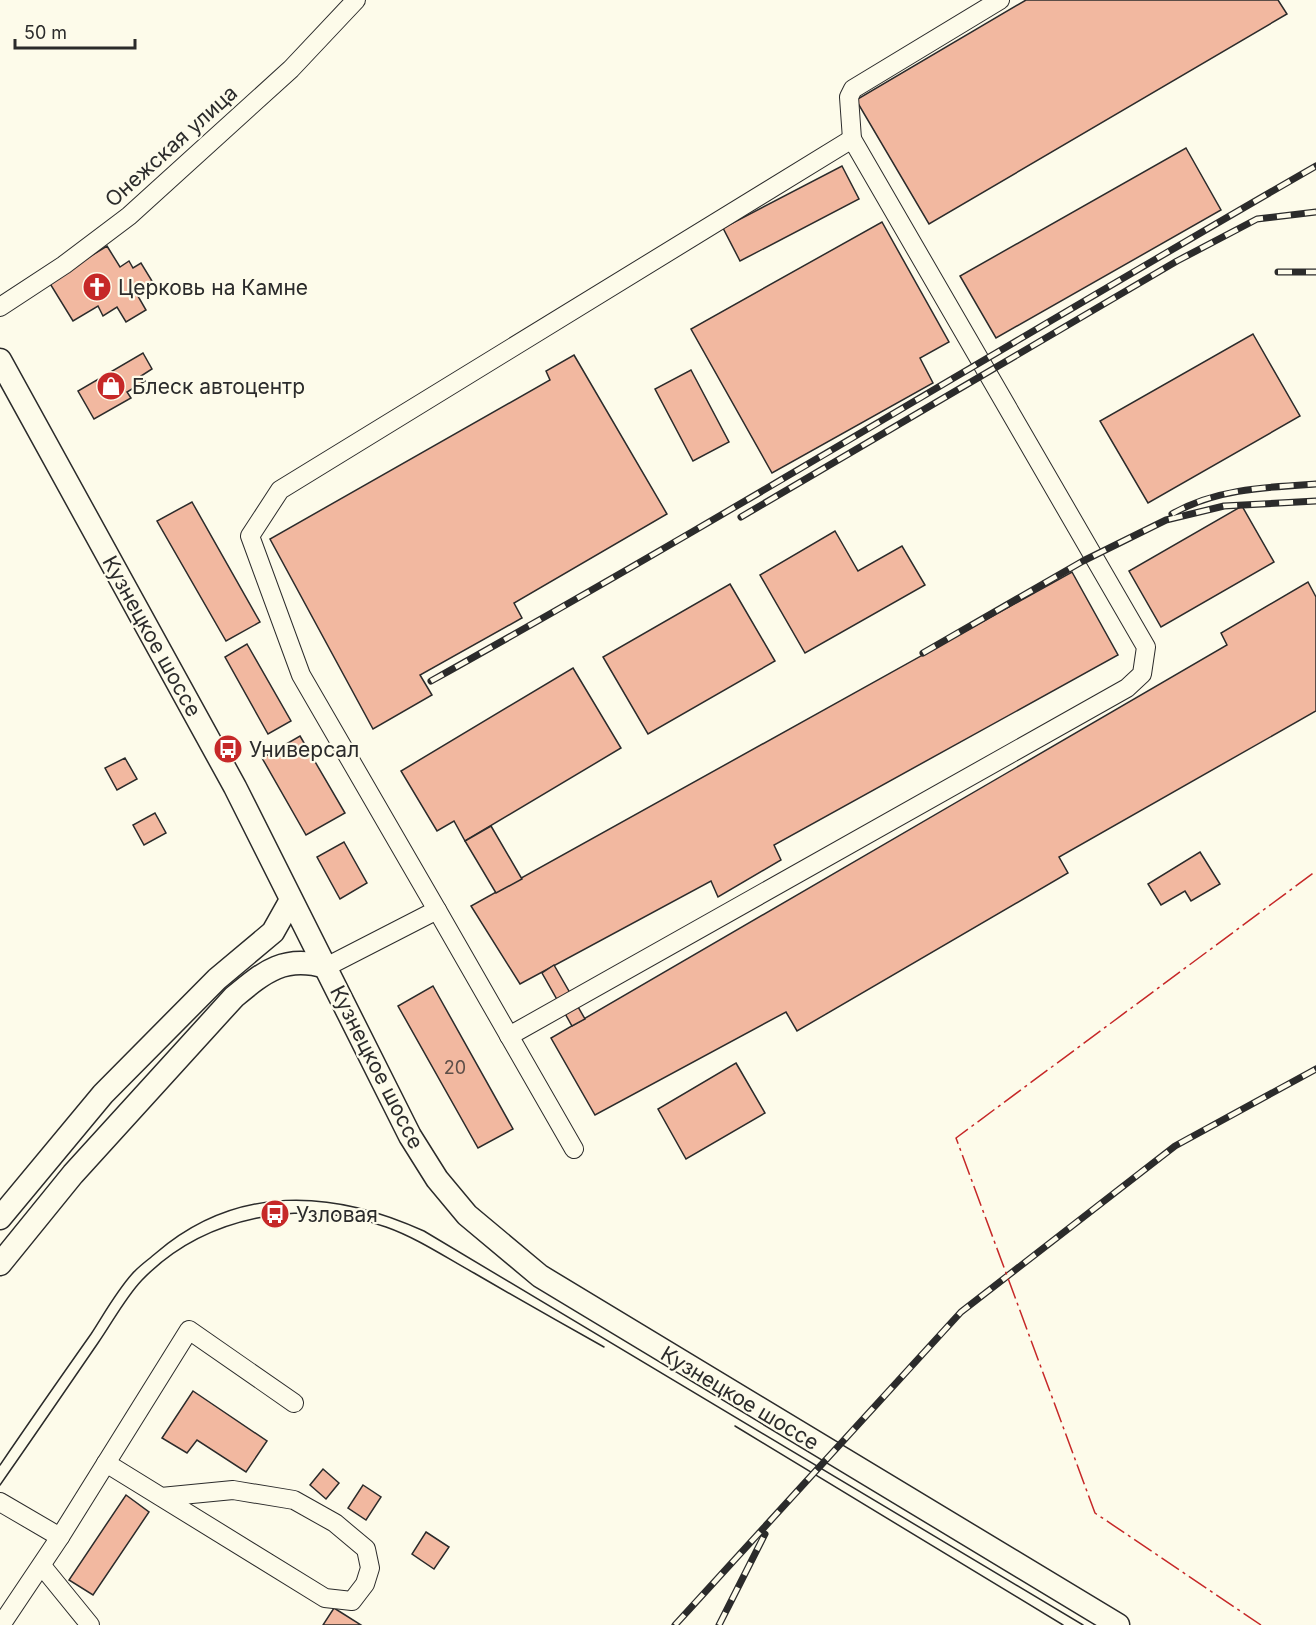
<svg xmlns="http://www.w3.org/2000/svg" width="1316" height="1625" viewBox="0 0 1316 1625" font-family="Inter,sans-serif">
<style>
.building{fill:#f2b8a0;stroke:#2b2b2b;stroke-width:1.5}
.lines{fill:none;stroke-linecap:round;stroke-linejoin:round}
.minor-casing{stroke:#2b2b2b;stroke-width:20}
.major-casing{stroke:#2b2b2b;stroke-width:25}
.minor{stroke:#fdfbea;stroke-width:18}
.major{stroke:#fdfbea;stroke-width:22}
.tram{stroke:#2b2b2b;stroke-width:1.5}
.rail-casing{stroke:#2b2b2b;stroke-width:7}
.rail{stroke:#fdfbea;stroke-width:4.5;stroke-dasharray:14;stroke-linecap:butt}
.power{stroke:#c62828;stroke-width:1.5;stroke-dasharray:21 4.5 3 4.5;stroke-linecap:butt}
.labels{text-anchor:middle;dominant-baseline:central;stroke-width:4.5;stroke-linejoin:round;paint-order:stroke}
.number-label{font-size:18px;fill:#5d4e48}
.street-label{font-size:21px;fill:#2b2b2b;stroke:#fdfbea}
.poi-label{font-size:21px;fill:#2b2b2b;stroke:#fdfbea;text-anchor:start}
</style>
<rect width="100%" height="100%" fill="#fdfbea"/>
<g class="building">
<polygon points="1026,0 1278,0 1287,14 929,224 856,100"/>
<polygon points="1186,148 1221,210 996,338 960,276"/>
<polygon points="842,166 859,199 740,261 723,228"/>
<polygon points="882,222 949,342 920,358 933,383 772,473 691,329"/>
<polygon points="107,246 120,267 129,261 133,268 141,263 152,281 135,291 146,310 126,322 117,307 103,316 98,306 73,321 49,282"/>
<polygon points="1253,334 1300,416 1148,503 1100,421"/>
<polygon points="143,353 152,369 141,376 145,381 127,392 131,398 94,419 78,391"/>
<polygon points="574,355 667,514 514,603 522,618 420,675 432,695 373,729 270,539 550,380 546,371"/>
<polygon points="691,370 729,442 693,461 655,389"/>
<polygon points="192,502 260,622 226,641 157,521"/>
<polygon points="1242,506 1274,562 1161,627 1129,571"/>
<polygon points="835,531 858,571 902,546 925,585 805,653 760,575"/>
<polygon points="1072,572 1118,655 774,845 781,860 718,897 711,881 520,984 471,906"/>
<polygon points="1308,582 1316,597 1316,711 1059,857 1068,873 797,1031 786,1012 595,1115 551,1038 1227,645 1221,633"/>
<polygon points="730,584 775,661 648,734 603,657"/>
<polygon points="247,644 291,721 268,734 225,657"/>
<polygon points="573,668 621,748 465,841 454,821 437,831 401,771"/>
<polygon points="300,736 345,813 306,835 262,758"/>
<polygon points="125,758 137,779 117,790 105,768"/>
<polygon points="155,813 166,833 144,845 133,825"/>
<polygon points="491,826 522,879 496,893 465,841"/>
<polygon points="344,842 367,883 340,899 317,857"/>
<polygon points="1200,852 1220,884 1191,901 1185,891 1161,905 1148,884"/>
<polygon points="554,965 585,1019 572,1026 542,973"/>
<polygon points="433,986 513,1129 478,1148 398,1006"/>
<polygon points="736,1063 765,1113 686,1159 658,1109"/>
<polygon points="193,1391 267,1441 246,1472 197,1440 187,1453 162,1438"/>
<polygon points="323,1469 339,1483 326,1499 310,1485"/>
<polygon points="363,1485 381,1497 366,1520 348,1508"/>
<polygon points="126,1495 149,1512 93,1595 69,1580"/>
<polygon points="426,1532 449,1547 434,1569 412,1554"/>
<polygon points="334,1608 361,1625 323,1625"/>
</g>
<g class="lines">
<g class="minor-casing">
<g id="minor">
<polyline points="852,139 849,97 853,89 1000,0"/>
<polyline points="0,307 64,265 129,216 291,69 356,0"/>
<polyline points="437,910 301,675 250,536 280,490 852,139 1146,647 1142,674 1127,688 509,1036"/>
<polyline points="326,967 437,910 574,1149"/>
<polyline points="106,1463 325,1598 352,1601 365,1584 370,1568 366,1549 335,1523 294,1500 233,1490 161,1497"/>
<polyline points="0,1502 60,1537 189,1330 294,1403"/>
<polyline points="42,1566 90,1625"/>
<polyline points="1,1625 60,1537"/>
</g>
</g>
<g class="major-casing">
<g id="major">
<polyline points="0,360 235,787 410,1136 437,1179 467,1215 540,1276 1118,1625"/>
<polyline points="0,1218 103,1094 217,979 273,932 291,900"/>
<path d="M0 1264 73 1174 234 997C265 971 285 955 326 967"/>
</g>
</g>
<use href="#minor" class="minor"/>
<use href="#major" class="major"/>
<g class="tram">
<polyline points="735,1426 1063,1625"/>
<path d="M0 1465C30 1421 60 1378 91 1334 104 1314 116 1292 132 1274 139 1266 148 1260 156 1253 236 1184 332 1189 424 1231L1083 1625"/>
<path d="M0 1485C33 1438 65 1391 98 1343 112 1323 125 1298 142 1280 204 1216 303 1197 386 1227 417 1238 445 1257 474 1273 517 1298 561 1323 604 1347"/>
</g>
<g class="rail-casing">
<g id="rail">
<polyline points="1278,272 1316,272"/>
<path d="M1172 514C1215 489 1267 487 1316 484"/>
<polyline points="741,517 1177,261 1257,219 1316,212"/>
<polyline points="923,653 1083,561 1166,520 1224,506 1316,501"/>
<path d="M431 681C729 515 1020 336 1316 166"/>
<polyline points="675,1625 961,1312 1175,1146 1316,1069"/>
<polyline points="719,1625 765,1534"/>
</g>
</g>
<use href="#rail" class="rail"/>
<polyline class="power" points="1261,1625 1095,1513 956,1138 1316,871"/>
</g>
<defs>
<g id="church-disc" transform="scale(1.5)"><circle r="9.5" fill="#c62828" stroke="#fdfbea"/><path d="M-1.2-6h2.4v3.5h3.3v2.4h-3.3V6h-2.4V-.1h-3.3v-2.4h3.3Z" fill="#fff"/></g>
<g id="shop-disc" transform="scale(1.5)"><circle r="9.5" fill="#c62828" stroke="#fdfbea"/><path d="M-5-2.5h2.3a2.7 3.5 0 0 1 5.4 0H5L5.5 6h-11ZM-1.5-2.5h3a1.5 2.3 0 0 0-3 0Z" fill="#fff"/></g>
<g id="bus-disc" transform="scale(1.5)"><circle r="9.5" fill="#c62828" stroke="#fdfbea"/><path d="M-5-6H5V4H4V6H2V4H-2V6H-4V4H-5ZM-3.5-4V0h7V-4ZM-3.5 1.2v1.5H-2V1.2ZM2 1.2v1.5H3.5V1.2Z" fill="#fff"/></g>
</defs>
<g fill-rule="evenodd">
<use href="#church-disc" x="97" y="287"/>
<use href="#shop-disc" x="111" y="386"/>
<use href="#bus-disc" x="228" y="749"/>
<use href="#bus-disc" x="275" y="1214"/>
</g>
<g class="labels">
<g class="number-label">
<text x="455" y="1067">20</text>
</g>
<g class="street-label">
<text transform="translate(171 146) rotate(-42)">Онежская улица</text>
<text transform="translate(152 636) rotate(61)">Кузнецкое шоссе</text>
<text transform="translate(377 1067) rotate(63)">Кузнецкое шоссе</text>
<text transform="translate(740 1398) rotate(31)">Кузнецкое шоссе</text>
</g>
<g class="poi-label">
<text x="118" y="287">Церковь на Камне</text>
<text x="132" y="386">Блеск автоцентр</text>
<text x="249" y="749">Универсал</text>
<text x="296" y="1214">Узловая</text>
</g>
</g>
<path d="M15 39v9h120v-9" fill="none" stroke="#2b2b2b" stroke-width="3"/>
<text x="24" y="39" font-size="18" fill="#2b2b2b" stroke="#fdfbea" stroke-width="4.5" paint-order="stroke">50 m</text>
</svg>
